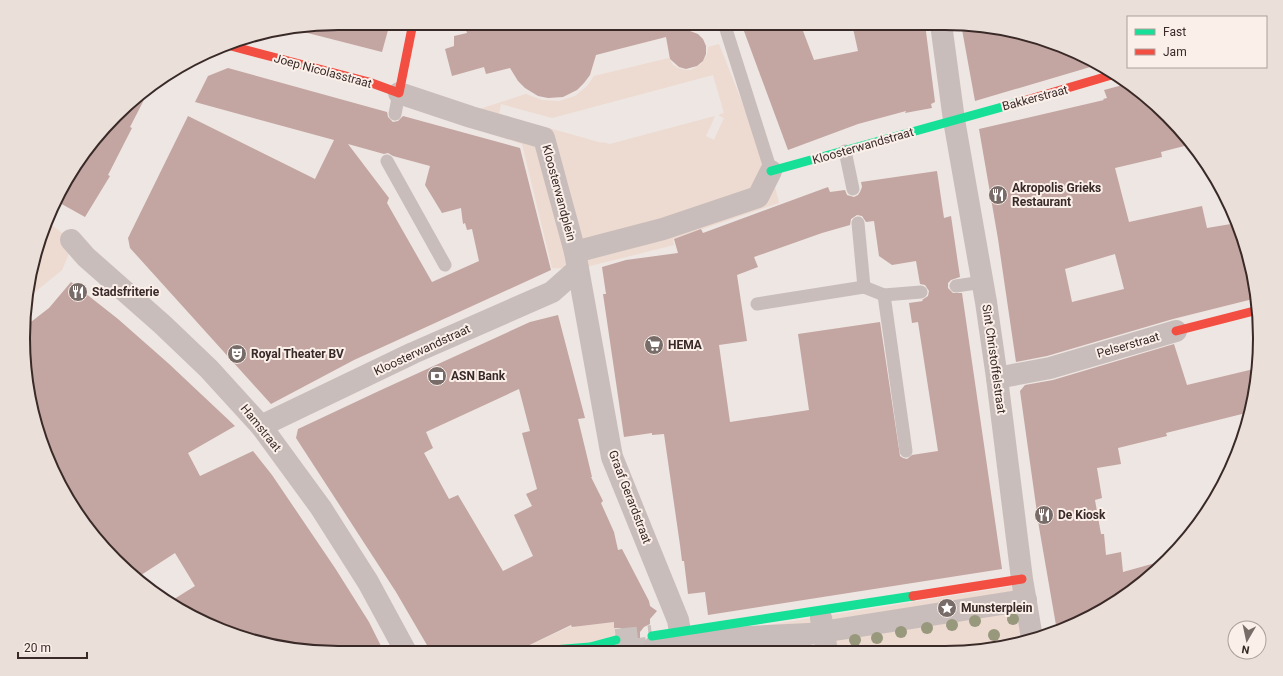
<svg xmlns="http://www.w3.org/2000/svg" width="1283" height="676" viewBox="0 0 1283 676" font-family="Roboto,sans-serif">
<style>
.plaza{fill:#eddad0;fill-rule:evenodd}
.building{fill:#c3a5a2;fill-rule:evenodd}
.lines{fill:none;stroke-linecap:round;stroke-linejoin:round}
.street-tunnel{stroke:#cac0bd;stroke-width:22;stroke-dasharray:22 11;stroke-linecap:butt}
.secondary-tunnel{stroke:#cac0bd;stroke-width:22;stroke-dasharray:22 11;stroke-linecap:butt}
.lane{stroke:#c8bdba;stroke-width:13}
.street{stroke:#c8bdba;stroke-width:22}
.fast{stroke:#16e098;stroke-width:9}
.jam{stroke:#f24e42;stroke-width:9}
.tree{fill:#98987d}
.labels{text-anchor:middle;dominant-baseline:central;stroke-width:4;stroke-linejoin:round;paint-order:stroke}
.street-label{font-size:12px;fill:#392a28;stroke:#fbefe9}
.poi-label{font-size:12px;font-weight:bold;fill:#392a28;stroke:#fbefe9;text-anchor:start}
.rim{fill:none;stroke:#392a28;stroke-width:2}
</style>
<rect width="100%" height="100%" fill="#eee6e2"/>
<g class="plaza">
<path d="M719 44 755 135 771 171 779 203 673 239 674 245 578 269 552 268 522 144 469 127 473 111 526 94 542 100 559 101 575 96 587 86 594 76 669 58 673 65 678 68 686 70H691L701 64 707 55 708 47ZM713 75 724 113 718 115 724 118 714 140 706 136 715 116 610 144 602 142V143L499 114 501 104 552 118Z"/>
<polygon points="49,223 71,240 68,256 62,270 30,296 34,257"/>
<polygon points="1014,586 1024,640 986,650 740,651 737,630"/>
<polygon points="614,622 618,651 515,652 571,626 573,628 581,624"/>
</g>
<g class="building">
<polygon points="338,23 390,23 382,52 296,30"/>
<polygon points="464,23 693,23 694,30 690,31 698,34 703,39 706,46 706,54 703,61 697,66 686,69 679,67 670,59 666,37 619,49 596,55 590,75 584,83 577,90 563,97 548,98 538,96 525,88 518,81 510,68 486,74 484,67 452,76 445,49 454,46 454,36 467,33"/>
<polygon points="741,23 800,23 814,60 858,51 852,24 925,24 935,102 931,104 932,108 905,113 906,111 858,124 788,150"/>
<polygon points="961,24 1027,34 1085,56 1100,65 1097,67 1097,65 975,101"/>
<path d="M228 68 387 112 388 117 393 122 398 121 403 116 520 148 551 270 354 360 271 404 130 248 128 238 188 116 315 179 334 140 195 102 208 76ZM348 144 384 154 388 153 393 156 430 166 425 185 442 213 461 208 463 224 465 223 467 230 472 229 479 261 432 282 387 203 389 198Z"/>
<path d="M1125 81 1137 88 1182 130 1192 144 1161 152 1162 157 1115 168 1129 222 1202 206 1207 228 1237 223 1246 264 1249 263 1257 298 1173 319 1047 356 1016 362 998 239 979 129 1104 100 1103 99 1107 98 1104 90 1119 86ZM1115 254 1124 289 1072 302 1065 269Z"/>
<polygon points="143,92 147,94 130,127 132,128 108,175 110,176 85,217 58,202 76,163"/>
<path d="M937 171 944 218 951 216 960 277 951 280 948 283V288L953 293H962L1002 569 708 615 705 592 688 594 684 561H682L680 545 664 434 652 435V433L624 437 603 294H606L602 267 626 260 678 253 674 239 701 229 703 233 828 187 830 192 845 190 847 195 854 197 858 195 860 192 862 187 861 182ZM857 215 862 216 866 222 874 221 879 256 892 265 916 261 920 284 925 285 929 291 928 296 922 300 923 301 909 303 912 323 918 322 938 451 912 455 907 459 903 458 900 456 880 322 798 334 809 410 730 422 719 345 747 341 737 275 758 267 754 257 822 233 850 225 851 219Z"/>
<polygon points="71,282 118,319 168,363 235,426 188,453 200,476 253,451 272,475 335,568 369,622 384,652 318,652 257,642 198,620 171,601 195,586 175,553 138,577 115,560 74,503 51,465 34,419 24,359 27,325 49,308"/>
<path d="M558 315 585 418 578 419 592 477H591L603 501 601 503 614 532 618 550 622 549 649 601 650 606 657 611 650 619V624L644 627 640 632V638L642 644 643 651H621L625 649 628 644V637L625 631 620 628H614V622L572 627 571 625 515 652H431L396 592 296 438 298 429 381 390 530 322ZM519 389 530 431 522 433 537 489 526 494 532 506 514 515 533 556 503 571 458 495 449 499 424 453 433 448 426 432Z"/>
<polygon points="1174,344 1187,385 1258,368 1250,412 1166,433 1167,436 1118,448 1121,464 1097,468 1102,498 1095,500 1101,534 1104,534 1106,555 1121,552 1123,572 1166,560 1137,588 1065,629 1057,631 1039,527 1020,391 1025,385 1053,380"/>
</g>
<g class="lines">
<polyline class="street-tunnel" points="625,651 654,647"/>
<polyline class="secondary-tunnel" points="616,640 652,636"/>
<g class="lane">
<polyline points="724,23 771,171"/>
<polyline points="395,114 399,93"/>
<polyline points="845,151 853,189"/>
<polyline points="387,161 445,265"/>
<polyline points="956,286 983,282"/>
<polyline points="864,287 884,295 906,451"/>
<polyline points="884,295 921,292"/>
<polyline points="757,304 864,287 858,223"/>
</g>
<g class="street">
<polyline points="941,24 954,120 986,302 997,378 1022,579 1032,638"/>
<polyline points="399,93 471,117 544,138 575,252 663,229 758,197 771,171"/>
<polyline points="71,240 86,257 163,325 209,369 261,426 321,508 368,582 406,652"/>
<polyline points="575,252 612,457 678,620 682,643"/>
<polyline points="997,378 1050,368 1176,331"/>
<polyline points="261,426 413,353 552,292 578,269"/>
<polyline points="821,618 827,651"/>
<polyline points="654,647 730,638 809,634 1026,600"/>
</g>
<g class="fast">
<polyline points="771,171 1020,102"/>
<polyline points="652,636 913,596"/>
<polyline points="551,652 553,650 590,647 616,640"/>
</g>
<g class="jam">
<polyline points="227,45 369,82 399,93 413,23"/>
<polyline points="1020,102 1115,74"/>
<polyline points="1176,331 1258,310"/>
<polyline points="913,596 1022,579"/>
</g>
</g>
<g class="tree">
<circle cx="1013" cy="619" r="6"/>
<circle cx="975" cy="621" r="6"/>
<circle cx="952" cy="625" r="6"/>
<circle cx="927" cy="628" r="6"/>
<circle cx="901" cy="632" r="6"/>
<circle cx="994" cy="635" r="6"/>
<circle cx="877" cy="638" r="6"/>
<circle cx="855" cy="640" r="6"/>
</g>
<defs>
<g id="restaurant-disc" transform="scale(1)"><circle r="9.5" fill="#786c69" stroke="#fbefe9"/><path d="M-5-6h1v4h1v-4h1v4h1v-4h1v5L-1.5 .5V6h-2V.5L-5-1ZM5-6V6H3V1.5H1.5Q1.5-4 5-6Z" fill="#fff"/></g>
<g id="supermarket-disc" transform="scale(1)"><circle r="9.5" fill="#786c69" stroke="#fbefe9"/><path d="M-6-5.5h2.5l.6 2H6L4.5 2H-2.5L-4.4-4H-6ZM-1.5 3.2a1.3 1.3 0 1 0 .1 0ZM3 3.2a1.3 1.3 0 1 0 .1 0Z" fill="#fff"/></g>
<g id="theatre-disc" transform="scale(1)"><circle r="9.5" fill="#786c69" stroke="#fbefe9"/><path d="M-5-5.5Q0-4 5-5.5V0Q5 5 0 6Q-5 5-5 0ZM-3.3-2.5H-1v1.5H-3.3ZM1-2.5H3.3v1.5H1ZM-2.8 1Q0 5.5 2.8 1Z" fill="#fff"/></g>
<g id="bank-disc" transform="scale(1)"><circle r="9.5" fill="#786c69" stroke="#fbefe9"/><path d="M-6-4H6V4H-6ZM0-2.3a2.3 2.3 0 1 0 0 4.6a2.3 2.3 0 1 0 0-4.6Z" fill="#fff"/></g>
<g id="sight-disc" transform="scale(1)"><circle r="9.5" fill="#786c69" stroke="#fbefe9"/><path d="M0-6L1.8-2.2L6-1.7L2.9 1.2L3.7 5.4L0 3.3L-3.7 5.4L-2.9 1.2L-6-1.7L-1.8-2.2Z" fill="#fff"/></g>
</defs>
<g fill-rule="evenodd">
<use href="#restaurant-disc" x="998" y="195"/>
<use href="#restaurant-disc" x="78" y="292"/>
<use href="#supermarket-disc" x="654" y="345"/>
<use href="#theatre-disc" x="237" y="354"/>
<use href="#bank-disc" x="437" y="376"/>
<use href="#restaurant-disc" x="1044" y="515"/>
<use href="#sight-disc" x="947" y="608"/>
</g>
<g class="labels">
<g class="street-label">
<text transform="translate(323 71) rotate(15)">Joep Nicolasstraat</text>
<text transform="translate(1035 98) rotate(-15)">Bakkerstraat</text>
<text transform="translate(863 146) rotate(-16)">Kloosterwandstraat</text>
<text transform="translate(559 193) rotate(75)">Kloosterwandplein</text>
<text transform="translate(1128 345) rotate(-16)">Pelserstraat</text>
<text transform="translate(422 350) rotate(-25)">Kloosterwandstraat</text>
<text transform="translate(994 359) rotate(82)">Sint Christoffelstraat</text>
<text transform="translate(261 428) rotate(51)">Hamstraat</text>
<text transform="translate(630 497) rotate(69)">Graaf Gerardstraat</text>
</g>
<g class="poi-label">
<text x="1012" y="188">Akropolis Grieks<tspan x="1012" dy="14">Restaurant</tspan></text>
<text x="92" y="292">Stadsfriterie</text>
<text x="668" y="345">HEMA</text>
<text x="251" y="354">Royal Theater BV</text>
<text x="451" y="376">ASN Bank</text>
<text x="1058" y="515">De Kiosk</text>
<text x="961" y="608">Munsterplein</text>
</g>
</g>
<path d="M0 0H1283V676H0ZM338 30H945A308 308 0 0 1 1253 338V338A308 308 0 0 1 945 646H338A308 308 0 0 1 30 338V338A308 308 0 0 1 338 30Z" fill="#ebdfda" fill-rule="evenodd"/>
<path class="rim" d="M338 30H945A308 308 0 0 1 1253 338V338A308 308 0 0 1 945 646H338A308 308 0 0 1 30 338V338A308 308 0 0 1 338 30Z"/>
<rect x="1127" y="16" width="140" height="52" fill="#fbefe9" stroke="#ada09c"/>
<rect x="1135" y="29" width="20" height="6" fill="#16e098" stroke="#ada09c"/>
<text x="1163" y="36" font-size="12" fill="#392a28">Fast</text>
<rect x="1135" y="49" width="20" height="6" fill="#f24e42" stroke="#ada09c"/>
<text x="1163" y="56" font-size="12" fill="#392a28">Jam</text>
<g transform="translate(1247 640) rotate(189)"><circle r="19" fill="#fbefe9" stroke="#ada09c"/>
<path d="M0-3L7 15L0 10L-7 15Z" fill="#786c69"/>
<text y="-6" font-size="11" font-weight="bold" text-anchor="middle" fill="#392a28">N</text>
</g>
<path d="M18 652v6h69v-6" fill="none" stroke="#392a28" stroke-width="2"/>
<text x="24" y="652" font-size="12" fill="#392a28" stroke="#fbefe9" stroke-width="3" paint-order="stroke">20 m</text>
</svg>
